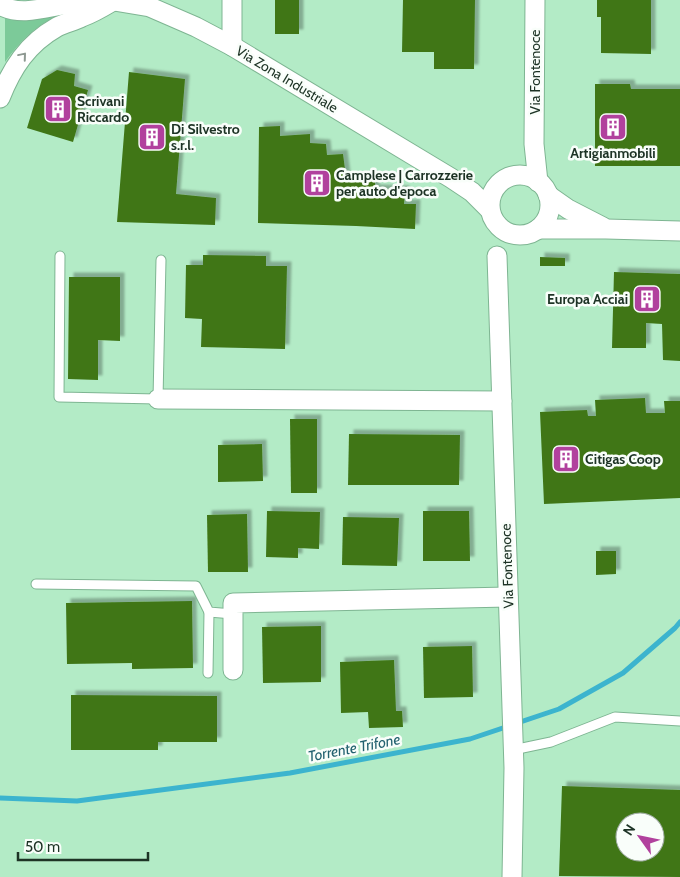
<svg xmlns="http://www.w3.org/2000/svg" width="680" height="877" viewBox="0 0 680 877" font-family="Cabin,sans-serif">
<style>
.green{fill:#7cca99}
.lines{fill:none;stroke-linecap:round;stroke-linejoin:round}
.stream{stroke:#3cb4ce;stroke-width:5}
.building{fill:#3f7617;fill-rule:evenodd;filter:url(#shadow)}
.service-casing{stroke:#7eb592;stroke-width:11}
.minor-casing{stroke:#7eb592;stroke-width:21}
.service{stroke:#fff;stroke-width:9}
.minor{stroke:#fff;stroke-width:19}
.oneway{stroke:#8e9992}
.labels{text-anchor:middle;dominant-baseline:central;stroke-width:5;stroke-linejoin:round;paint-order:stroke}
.street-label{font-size:14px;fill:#1d3325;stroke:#f9fefa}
.poi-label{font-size:14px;font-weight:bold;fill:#1d3325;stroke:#f9fefa;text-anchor:start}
.water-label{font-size:15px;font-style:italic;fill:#22616f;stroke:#f9fefa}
</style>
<defs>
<filter id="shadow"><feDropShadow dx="4.5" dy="-4.5" stdDeviation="1" flood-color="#0004"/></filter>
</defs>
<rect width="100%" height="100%" fill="#b3ebc6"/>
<path class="green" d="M5 15H59C36 25 19 42 5 62Z"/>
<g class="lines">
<polyline class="stream" points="0,798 77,801 290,773 470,739 559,709 623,673 675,628 680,622"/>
</g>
<g class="building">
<rect x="275" y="0" width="24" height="34"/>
<polygon points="403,0 475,0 474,69 434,69 434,52 402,52"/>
<polygon points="597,0 651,0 651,54 601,53 601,17 597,17"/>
<polygon points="57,70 75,74 74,86 88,90 73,142 27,128 42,79"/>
<polygon points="129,72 185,79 176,194 216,198 215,225 117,222"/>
<polygon points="595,84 630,84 631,89 680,89 680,166 595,166"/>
<polygon points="280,126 280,136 310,134 310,143 326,144 327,155 343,154 346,177 375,177 375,189 405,190 404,204 416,204 415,229 356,226 258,223 259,127"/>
<polygon points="203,255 266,256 266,266 287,266 285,349 201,347 202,319 185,318 186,265 203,265"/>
<polygon points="540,257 565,258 565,266 540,266"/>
<polygon points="614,272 680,274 680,361 663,360 662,324 646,323 646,348 612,348"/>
<polygon points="69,277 120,277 120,341 98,340 98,380 68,379"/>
<polygon points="645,398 646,413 665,413 664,401 680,401 680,498 544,504 540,412 587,410 588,416 596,416 595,400"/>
<polygon points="290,419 317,419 317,493 291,493"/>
<polygon points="349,434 460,435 459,485 348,485"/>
<polygon points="262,444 263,481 218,482 218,445"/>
<polygon points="267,511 320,512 319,549 298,548 298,558 266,557"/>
<polygon points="423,511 469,511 470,561 423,561"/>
<polygon points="247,514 248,572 208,572 207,515"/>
<polygon points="343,517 399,518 397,566 342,565"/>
<polygon points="596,551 616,551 616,574 596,575"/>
<polygon points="192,601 193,668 132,669 132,663 67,664 66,603"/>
<polygon points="321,626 321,682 263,683 262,627"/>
<polygon points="472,646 473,697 424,698 423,647"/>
<polygon points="394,660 396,711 402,711 403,727 369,728 368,712 341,713 340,662"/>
<polygon points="71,695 217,696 217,742 158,742 158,750 71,750"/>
<path d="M562 786 680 790V877L559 876ZM625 822H655V852H625Z"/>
</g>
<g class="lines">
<g class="service-casing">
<g id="service">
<polyline points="60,256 59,397 158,399 161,260"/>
<polyline points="36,584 196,586 209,612 233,614"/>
<polyline points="208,673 209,612"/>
<polyline points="513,750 551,742 615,717 680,721"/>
</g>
</g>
<g class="minor-casing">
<g id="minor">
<polyline points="108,0 150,7 196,27 232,46 451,178 472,192 490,210"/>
<polyline points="535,0 534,144 538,182"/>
<path d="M0 5C22 18 52 5 76 3 86 1 97 2 107 1"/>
<polyline points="232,46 232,0"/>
<path d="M0 98C12 68 27 44 57 27 65 23 74 21 82 17 93 13 103 7 113 1"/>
<circle cx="520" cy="205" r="30"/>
<polyline points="548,195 568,209 603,227"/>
<polyline points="538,229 606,229 680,231"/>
<polyline points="497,256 514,768 512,877"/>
<polyline points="158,399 502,401"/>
<polyline points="233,670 233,603 508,597"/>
</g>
</g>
<use href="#service" class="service"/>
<use href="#minor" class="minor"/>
</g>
<defs><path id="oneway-chevron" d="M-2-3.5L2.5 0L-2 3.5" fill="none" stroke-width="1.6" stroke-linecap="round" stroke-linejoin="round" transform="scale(1.25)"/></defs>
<use class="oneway" href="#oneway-chevron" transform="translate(23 56) rotate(-50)"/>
<defs>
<g id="building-square" transform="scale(1.4375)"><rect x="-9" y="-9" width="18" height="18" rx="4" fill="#b1419d" stroke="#f9fefa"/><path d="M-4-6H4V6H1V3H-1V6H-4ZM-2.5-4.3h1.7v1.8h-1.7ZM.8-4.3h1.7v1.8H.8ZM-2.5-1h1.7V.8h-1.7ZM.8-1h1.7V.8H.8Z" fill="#fff"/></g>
</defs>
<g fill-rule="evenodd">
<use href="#building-square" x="58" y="109"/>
<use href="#building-square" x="613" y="127"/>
<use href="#building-square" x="152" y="137"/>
<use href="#building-square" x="317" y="183"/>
<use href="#building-square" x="647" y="299"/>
<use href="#building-square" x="566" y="459"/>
</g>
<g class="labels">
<g class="street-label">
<text transform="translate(535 72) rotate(-90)">Via Fontenoce</text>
<text transform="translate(287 79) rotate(31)">Via Zona Industriale</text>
<text transform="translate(507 566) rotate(-92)">Via Fontenoce</text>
</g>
<g class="poi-label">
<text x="77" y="101">Scrivani<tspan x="77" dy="16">Riccardo</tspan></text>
<text x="171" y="129">Di Silvestro<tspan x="171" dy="16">s.r.l.</tspan></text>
<text x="613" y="153" text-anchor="middle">Artigianmobili</text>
<text x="336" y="175">Camplese | Carrozzerie<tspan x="336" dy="16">per auto d'epoca</tspan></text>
<text x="628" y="299" text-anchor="end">Europa Acciai</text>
<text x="585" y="459">Citigas Coop</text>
</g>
<g class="water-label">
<text transform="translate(354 748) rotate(-11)">Torrente Trifone</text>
</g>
</g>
<g transform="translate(640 837) rotate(303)"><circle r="24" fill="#f9fefa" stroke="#a1ada5"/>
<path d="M0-4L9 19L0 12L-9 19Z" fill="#b1419d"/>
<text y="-8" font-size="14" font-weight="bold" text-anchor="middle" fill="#1d3325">N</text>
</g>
<path d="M18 852v8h130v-8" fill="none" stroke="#1d3325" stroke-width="2.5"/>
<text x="25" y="852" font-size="15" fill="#1d3325" stroke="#f9fefa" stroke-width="4" paint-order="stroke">50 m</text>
</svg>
